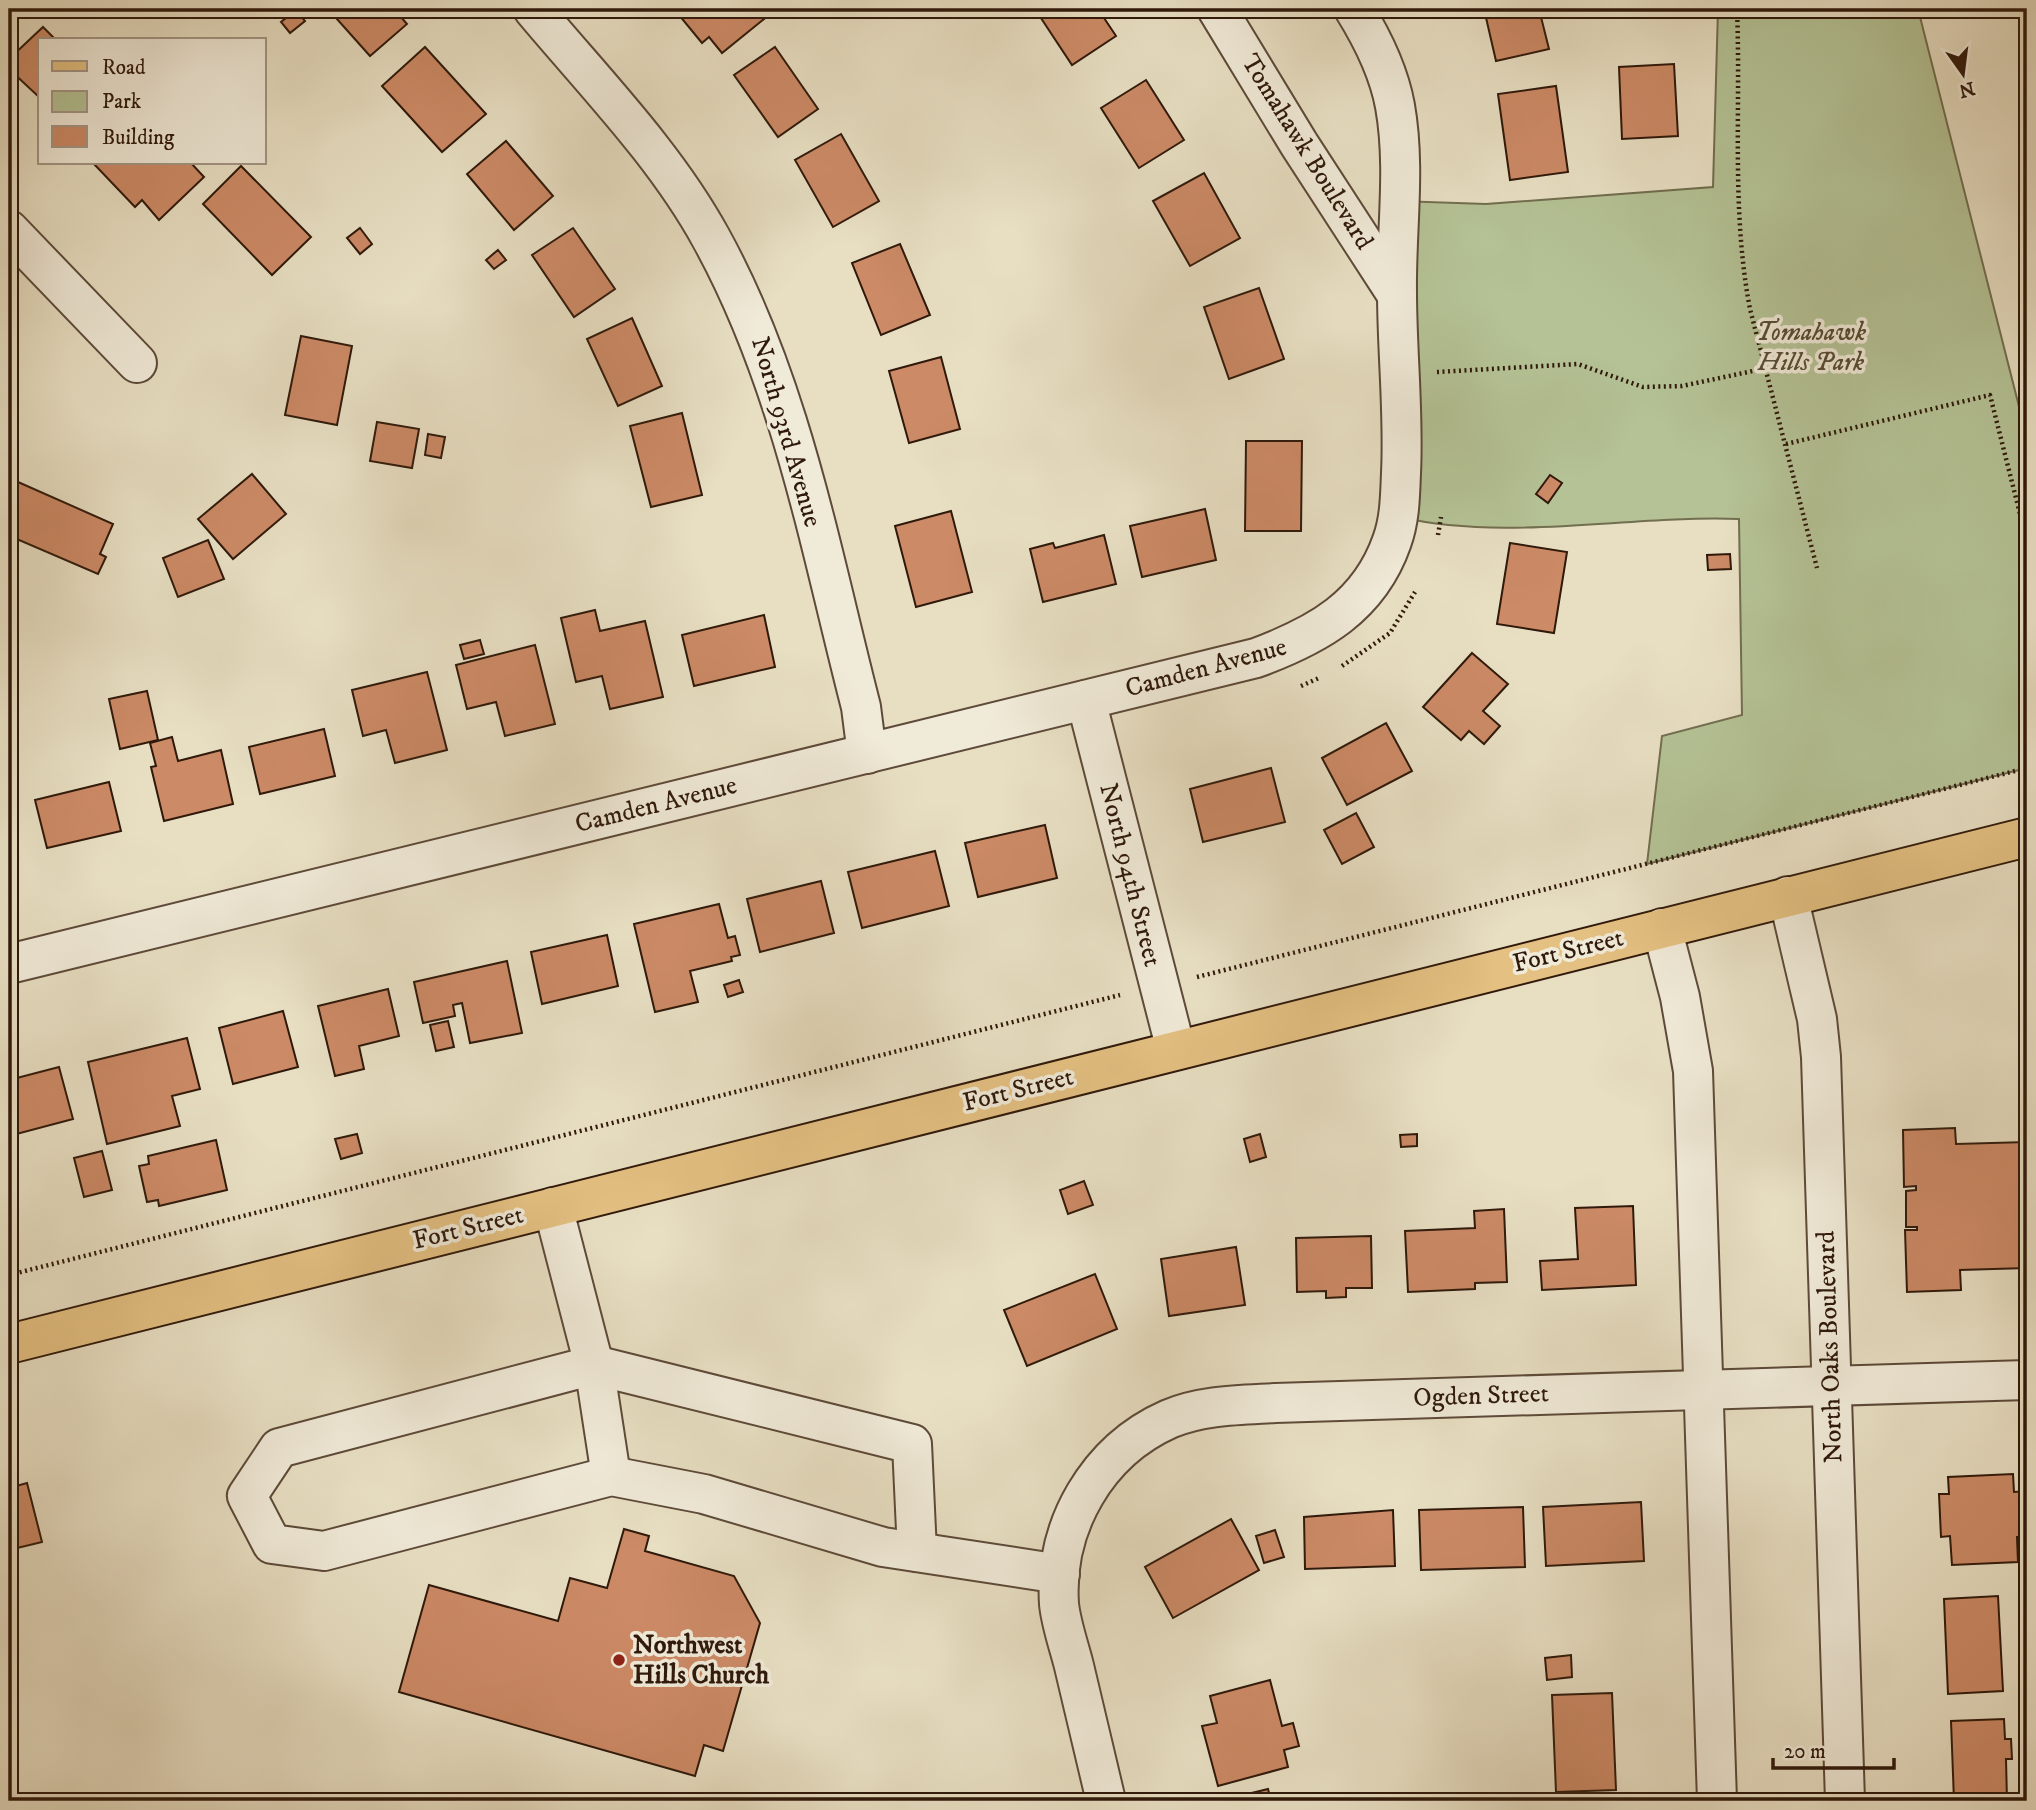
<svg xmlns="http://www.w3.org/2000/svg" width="2036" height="1810" viewBox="0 0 2036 1810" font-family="'IM FELL DW Pica',serif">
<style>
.green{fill:#b4c295;stroke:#726e50;stroke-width:2}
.building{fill:#cc8a66;stroke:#2f190b;stroke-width:2}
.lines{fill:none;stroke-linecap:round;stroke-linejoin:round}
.minor-casing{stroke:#5d4a39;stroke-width:42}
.major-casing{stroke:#2f190b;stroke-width:42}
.path{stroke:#2f190b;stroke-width:4.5;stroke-dasharray:2 3.5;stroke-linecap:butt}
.minor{stroke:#f0ead8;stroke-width:38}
.major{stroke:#e4c082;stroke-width:38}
.poi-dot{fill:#8f2418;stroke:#f0ead8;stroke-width:2.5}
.labels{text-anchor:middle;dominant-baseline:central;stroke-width:7;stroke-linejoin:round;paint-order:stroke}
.street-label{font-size:26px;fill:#2f190b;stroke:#f0ead8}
.park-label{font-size:26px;font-style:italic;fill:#574c34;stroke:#f0ead8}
.poi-label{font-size:26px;font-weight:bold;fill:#2f190b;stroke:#f0ead8;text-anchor:start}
</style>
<rect width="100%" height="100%" fill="#e8dfc3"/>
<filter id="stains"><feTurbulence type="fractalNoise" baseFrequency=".00286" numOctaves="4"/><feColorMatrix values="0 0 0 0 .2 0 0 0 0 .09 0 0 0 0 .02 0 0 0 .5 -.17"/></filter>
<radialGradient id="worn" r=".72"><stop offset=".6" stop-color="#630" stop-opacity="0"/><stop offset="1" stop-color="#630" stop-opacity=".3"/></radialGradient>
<path class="green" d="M1718 9H1918L2027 438V768L1647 864 1662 736 1742 715 1739 519C1626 515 1510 542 1399 517V201L1486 204 1713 187Z"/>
<g class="building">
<polygon points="328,9 394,9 407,24 370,56"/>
<polygon points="674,9 756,9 764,19 722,53 709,37 702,43"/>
<polygon points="1035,9 1098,9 1116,36 1072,65"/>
<polygon points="1484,9 1539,9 1549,49 1496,61"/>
<polygon points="296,10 305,21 290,33 281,22"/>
<polygon points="43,27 56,40 40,40 40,98 9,69 9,59"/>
<polygon points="425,47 486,114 442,152 382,86"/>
<polygon points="775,47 818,109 778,137 734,75"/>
<polygon points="1674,64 1678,136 1622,139 1619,67"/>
<polygon points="1146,80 1184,140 1139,168 1101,108"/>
<polygon points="1556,86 1568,172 1510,180 1498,94"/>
<polygon points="841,134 879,201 833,227 795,160"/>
<polygon points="506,141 553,196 514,230 467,174"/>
<polygon points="93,163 191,163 204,177 159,220 142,200 135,207"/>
<polygon points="241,166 311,237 272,275 203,204"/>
<polygon points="1204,173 1240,238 1190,266 1153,201"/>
<polygon points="360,228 372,244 360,254 347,238"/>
<polygon points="573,228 615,289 574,317 532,255"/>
<polygon points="900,244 930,315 881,335 852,263"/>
<polygon points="498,250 506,260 494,269 486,260"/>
<polygon points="1259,288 1284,359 1229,379 1204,307"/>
<polygon points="632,318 662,386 618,406 587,339"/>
<polygon points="301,336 352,346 337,425 285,415"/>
<polygon points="941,357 960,429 909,443 889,371"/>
<polygon points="682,413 702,495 651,507 630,426"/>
<polygon points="377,422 419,429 412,468 370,461"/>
<polygon points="428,434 445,437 441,458 425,455"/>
<polygon points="1246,441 1302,441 1301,531 1245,531"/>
<polygon points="252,474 286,514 233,559 198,519"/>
<polygon points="1550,475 1562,483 1548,503 1536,494"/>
<polygon points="18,482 113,524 100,554 106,557 98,574 12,537 15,531 9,528 9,503"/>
<polygon points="1205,509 1216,560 1142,577 1130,526"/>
<polygon points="951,511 972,592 916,607 895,526"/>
<polygon points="1104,535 1116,584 1043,602 1030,549 1053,543 1055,548"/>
<polygon points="208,540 224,579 178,597 163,558"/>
<polygon points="1510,543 1567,552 1554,633 1497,624"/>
<polygon points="1730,554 1731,569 1708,570 1707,555"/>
<polygon points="595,610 600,631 645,621 663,697 610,709 602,676 576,682 561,618"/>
<polygon points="764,615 775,667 694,686 682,635"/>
<polygon points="480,640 484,654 464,659 460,645"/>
<polygon points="535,645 555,724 505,736 496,702 467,709 456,665"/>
<polygon points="1472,653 1508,684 1483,711 1500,726 1484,744 1469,731 1461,740 1423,707"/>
<polygon points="427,672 447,750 395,763 386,730 363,736 352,690"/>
<polygon points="147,691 158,740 120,749 109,699"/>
<polygon points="1386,723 1412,771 1347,805 1322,758"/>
<polygon points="324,729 335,776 260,794 249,747"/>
<polygon points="172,737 178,761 221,750 233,804 164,821 151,767 156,766 150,743"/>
<polygon points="1271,768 1285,822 1203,842 1190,789"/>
<polygon points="109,782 121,831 47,848 35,800"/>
<polygon points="1356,813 1374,847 1342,864 1324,830"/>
<polygon points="9,819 18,857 9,859"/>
<polygon points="1045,825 1057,878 978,897 965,843"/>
<polygon points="935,851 949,906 862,928 848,872"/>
<polygon points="821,881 834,933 760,952 747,899"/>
<polygon points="719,904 728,938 735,936 740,955 731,957 732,961 690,971 698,1002 655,1012 634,924"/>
<polygon points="607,935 618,986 542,1004 531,952"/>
<polygon points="507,961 522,1033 470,1043 462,1003 453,1005 455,1016 423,1023 414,982"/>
<polygon points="739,980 743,992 728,997 724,985"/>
<polygon points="388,989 399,1036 359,1046 364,1069 335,1076 318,1006"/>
<polygon points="283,1011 298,1067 233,1084 219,1028"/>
<polygon points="448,1021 454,1047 436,1051 430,1025"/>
<polygon points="187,1038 200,1089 172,1096 180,1126 107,1144 88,1062"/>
<polygon points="59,1067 73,1119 9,1136 9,1080"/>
<polygon points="1955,1128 1956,1144 2027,1142 2027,1268 1960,1270 1961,1290 1907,1292 1905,1230 1917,1230 1917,1227 1906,1227 1906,1191 1916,1190 1916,1186 1904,1187 1903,1130"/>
<polygon points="357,1134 362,1153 341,1159 335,1139"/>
<polygon points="1260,1134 1266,1157 1250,1162 1244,1139"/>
<polygon points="1417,1134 1417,1146 1401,1147 1400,1135"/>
<polygon points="216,1140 227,1190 159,1206 158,1200 147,1202 139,1166 149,1164 148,1156"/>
<polygon points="102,1151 112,1190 84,1197 74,1158"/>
<polygon points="1084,1181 1093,1205 1068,1214 1060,1190"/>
<polygon points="1633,1206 1636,1285 1542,1290 1540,1261 1578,1259 1575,1208"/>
<polygon points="1504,1209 1507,1282 1475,1283 1475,1289 1408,1292 1405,1231 1475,1228 1474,1211"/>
<polygon points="1371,1236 1372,1288 1346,1288 1346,1297 1326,1298 1326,1291 1297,1292 1296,1238"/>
<polygon points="1236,1247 1245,1305 1169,1316 1161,1259"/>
<polygon points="1095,1274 1117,1329 1027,1366 1004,1310"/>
<polygon points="2013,1474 2014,1492 2027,1491 2027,1537 2017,1537 2018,1562 1952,1565 1950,1536 1941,1537 1939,1494 1949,1494 1948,1477"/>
<polygon points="27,1483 42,1542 9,1550 9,1488"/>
<polygon points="1641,1502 1644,1561 1546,1566 1543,1507"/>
<polygon points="1523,1507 1525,1567 1421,1570 1419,1510"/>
<polygon points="1393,1510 1395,1566 1305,1569 1304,1517"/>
<polygon points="1231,1519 1259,1570 1173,1618 1145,1567"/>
<polygon points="624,1529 649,1536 645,1551 734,1576 760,1623 723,1751 704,1745 695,1776 399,1692 429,1585 558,1621 570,1578 607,1588"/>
<polygon points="1275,1530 1284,1557 1264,1563 1256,1536"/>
<polygon points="1998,1596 2003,1691 1948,1694 1944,1599"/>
<polygon points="1571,1655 1572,1677 1547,1680 1545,1658"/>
<polygon points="1270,1680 1282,1726 1293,1723 1299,1746 1284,1750 1288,1767 1218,1786 1202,1726 1217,1723 1210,1696"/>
<polygon points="1612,1693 1616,1790 1556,1792 1552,1695"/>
<polygon points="2004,1719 2005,1739 2011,1739 2012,1759 2006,1759 2007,1801 1954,1801 1951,1721"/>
<polygon points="1268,1789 1271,1801 1228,1801 1227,1799"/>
</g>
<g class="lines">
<g class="minor-casing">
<g id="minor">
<path d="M533 9C594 82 665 154 711 238 791 383 820 548 861 707L867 754"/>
<polyline points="1217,9 1299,144 1397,295"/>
<polyline points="9,230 137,363"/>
<polyline points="1086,700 1176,1050"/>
<polyline points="1788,896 1817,1019 1821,1057 1845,1801"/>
<polyline points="1662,928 1680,997 1693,1071 1717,1801"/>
<path d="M9 964 1256 658C1318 635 1369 607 1392 541 1400 519 1400 496 1401 473 1404 413 1397 353 1397 292 1396 231 1406 167 1395 106 1389 73 1372 38 1354 9"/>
<polyline points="553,1207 594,1365 279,1448 247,1496 272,1544 324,1551 611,1476 704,1494 883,1547 1060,1574"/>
<polyline points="611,1476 594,1365 912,1444 917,1552"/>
<path d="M1106 1801C1095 1756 1085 1711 1074 1666 1069 1646 1061 1624 1059 1604 1054 1526 1097 1451 1169 1419 1202 1405 1240 1405 1275 1403L2027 1380"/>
</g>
</g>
<g class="major-casing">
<polyline id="major" points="9,1344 2027,837"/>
</g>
<g class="path">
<path d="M1737 9C1741 109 1731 210 1750 309L1817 568"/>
<polyline points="1437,372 1578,364 1643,387 1682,386 1767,368"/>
<polyline points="1786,444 1990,395 2020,514"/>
<polyline points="1438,535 1441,517"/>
<polyline points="1342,666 1390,633 1415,592"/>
<polyline points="1301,686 1319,678"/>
<polyline points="1197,977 2027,768"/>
<polyline points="9,1275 1120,995"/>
</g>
<use href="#minor" class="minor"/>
<use href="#major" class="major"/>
</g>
<circle class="poi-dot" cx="619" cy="1660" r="7"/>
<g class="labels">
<g class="street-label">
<text transform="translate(1307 152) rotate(58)">Tomahawk Boulevard</text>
<text transform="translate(786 432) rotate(74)">North 93rd Avenue</text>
<text transform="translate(1206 668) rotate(-15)">Camden Avenue</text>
<text transform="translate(656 805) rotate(-14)">Camden Avenue</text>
<text transform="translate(1130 875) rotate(76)">North 94th Street</text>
<text transform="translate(1568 951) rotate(-14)">Fort Street</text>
<text transform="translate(1018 1090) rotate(-14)">Fort Street</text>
<text transform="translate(468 1228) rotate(-14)">Fort Street</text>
<text transform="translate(1830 1347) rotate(-92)">North Oaks Boulevard</text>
<text transform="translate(1481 1396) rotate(-2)">Ogden Street</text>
</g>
<g class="park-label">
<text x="1811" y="332">Tomahawk<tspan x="1811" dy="30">Hills Park</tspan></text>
</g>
<g class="poi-label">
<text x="633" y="1645">Northwest<tspan x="633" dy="30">Hills Church</tspan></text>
</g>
</g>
<rect width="2036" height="1810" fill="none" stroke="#e8dfc3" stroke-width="35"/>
<rect x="10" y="10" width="2015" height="1789" fill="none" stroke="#2f190b" stroke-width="3.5"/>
<rect x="18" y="18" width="2001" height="1775" fill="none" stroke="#2f190b" stroke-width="2"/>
<rect x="38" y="38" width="228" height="126" fill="#f0ead8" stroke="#a39686" stroke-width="2"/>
<rect x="52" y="61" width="35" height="10" fill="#e4c082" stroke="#a39686" stroke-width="2"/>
<text x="102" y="74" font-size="21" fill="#2f190b">Road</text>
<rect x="52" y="91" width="35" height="21" fill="#b4c295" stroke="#a39686" stroke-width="2"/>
<text x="102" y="108" font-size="21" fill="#2f190b">Park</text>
<rect x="52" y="126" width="35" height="21" fill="#cc8a66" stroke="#a39686" stroke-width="2"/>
<text x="102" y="144" font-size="21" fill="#2f190b">Building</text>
<g transform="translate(1963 74) rotate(166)" stroke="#f0ead8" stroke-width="5" paint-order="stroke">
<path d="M0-5L12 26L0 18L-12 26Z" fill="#2f190b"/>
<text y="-10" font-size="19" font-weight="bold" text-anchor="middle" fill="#2f190b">N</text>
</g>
<path d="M1773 1758v10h121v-10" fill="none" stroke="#2f190b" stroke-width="3.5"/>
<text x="1784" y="1758" font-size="21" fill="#2f190b" stroke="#f0ead8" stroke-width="5" paint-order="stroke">20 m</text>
<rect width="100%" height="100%" filter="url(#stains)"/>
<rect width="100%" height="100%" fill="url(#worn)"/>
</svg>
